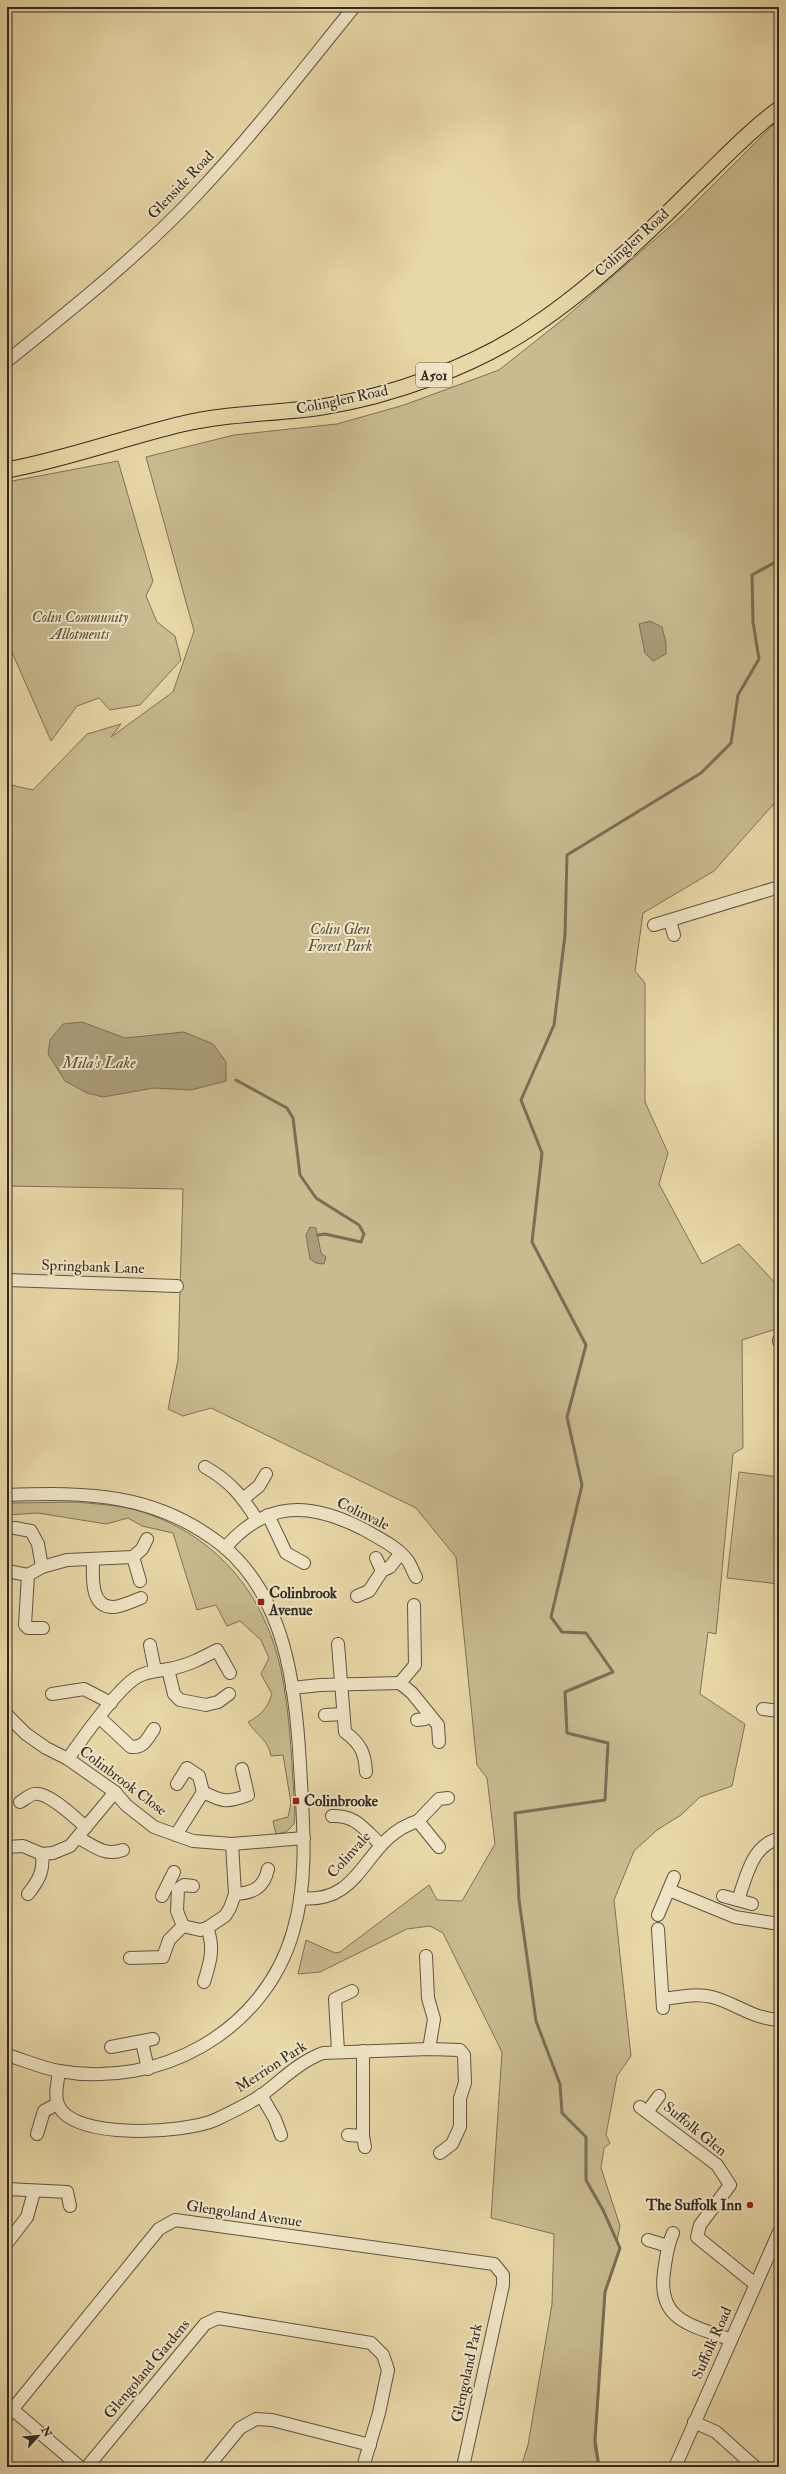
<svg xmlns="http://www.w3.org/2000/svg" width="786" height="2474" viewBox="0 0 786 2474" font-family="'IM FELL Double Pica',serif">
<style>
.green{fill:#c9ba90;stroke:#7e7258}
.water{fill:#aa9c79;stroke:#7a6e56}
.lines{fill:none;stroke-linecap:round;stroke-linejoin:round}
.stream{stroke:#7a6e56;stroke-width:3}
.minor-casing{stroke:#605542;stroke-width:14}
.major-casing{stroke:#332a21;stroke-width:17}
.minor{stroke:#f0e5c6;stroke-width:12}
.major{stroke:#e8d7a7;stroke-width:15}
.poi-dot{fill:#8f2418;stroke:#f0e5c6;stroke-width:1.5}
.labels{text-anchor:middle;dominant-baseline:central;stroke-width:4;stroke-linejoin:round;paint-order:stroke}
.shield{fill:#f0e5c6;stroke:#6c6252;stroke-width:1}
.shield-label{font-size:14px;font-weight:bold;fill:#332a21}
.street-label{font-size:15px;fill:#332a21;stroke:#f0e5c6}
.park-label{font-size:15px;font-style:italic;fill:#584e3d;stroke:#f0e5c6}
.poi-label{font-size:15px;font-weight:bold;fill:#332a21;stroke:#f0e5c6;text-anchor:start}
.water-label{font-size:16px;font-style:italic;fill:#574c3b;stroke:#f0e5c6}
</style>
<rect width="100%" height="100%" fill="#e8d7a7"/>
<filter id="stains"><feTurbulence type="fractalNoise" baseFrequency=".005" numOctaves="4"/><feColorMatrix values="0 0 0 0 .2 0 0 0 0 .09 0 0 0 0 .02 0 0 0 .5 -.17"/></filter>
<radialGradient id="worn" r=".72"><stop offset=".6" stop-color="#630" stop-opacity="0"/><stop offset="1" stop-color="#630" stop-opacity=".3"/></radialGradient>
<g class="green">
<polygon points="779,119 779,798 714,871 643,913 635,971 645,983 645,1102 668,1153 659,1184 702,1264 739,1244 777,1285 779,1285 779,1328 742,1340 743,1448 733,1454 716,1634 708,1632 700,1694 745,1724 732,1786 700,1797 681,1815 657,1830 634,1851 614,1900 631,2056 617,2076 606,2135 610,2143 604,2148 601,2168 620,2226 617,2241 620,2248 605,2292 594,2445 598,2467 521,2467 528,2445 552,2304 554,2234 491,2218 502,2052 443,1933 430,1926 407,1929 320,1972 298,1974 306,1940 335,1953 340,1952 429,1885 437,1900 462,1901 495,1844 487,1778 477,1765 456,1557 416,1508 211,1408 183,1416 168,1409 178,1360 183,1189 7,1186 7,784 33,790 87,734 121,724 111,737 173,692 194,631 146,457 234,435 337,424 404,405 499,370 566,317 683,215"/>
<polygon points="118,461 153,581 146,596 157,622 175,636 181,660 140,705 110,710 99,698 77,706 51,741 7,641 7,482"/>
<polygon points="739,1472 779,1477 779,1584 727,1578"/>
<path d="M76 1502C96 1504 117 1505 136 1510 221 1535 271 1601 284 1687 291 1728 292 1771 295 1813L294 1824 286 1832 276 1834 273 1821 288 1817 291 1803 283 1755 271 1756C268 1739 257 1736 248 1722 261 1715 267 1709 272 1694L261 1674 269 1658 261 1640 240 1621 227 1626 216 1605 197 1610 173 1533 142 1526 128 1518 106 1524 38 1513 7 1515V1505L13 1503Z"/>
</g>
<g class="water">
<polygon points="650,621 662,627 666,643 666,654 653,661 645,653 639,624"/>
<polygon points="82,1022 125,1038 184,1032 213,1044 226,1062 226,1081 191,1090 154,1088 103,1097 87,1093 65,1081 48,1054 50,1040 63,1024"/>
<polygon points="310,1227 316,1228 321,1253 326,1257 324,1264 316,1263 310,1259 306,1235"/>
</g>
<g class="lines">
<g class="stream">
<polyline points="236,1080 287,1108 293,1118 300,1175 316,1198 359,1225 364,1234 361,1242 325,1234 318,1235"/>
<polyline points="599,2467 595,2440 605,2292 620,2248 603,2210 586,2180 586,2137 562,2113 560,2084 536,2021 519,1900 515,1813 605,1800 608,1743 567,1733 565,1692 613,1672 586,1633 562,1632 551,1617 582,1485 567,1417 586,1345 532,1242 542,1153 521,1100 554,1025 565,935 567,855 701,773 731,743 738,695 759,659 753,622 752,575 779,560"/>
</g>
<g class="minor-casing">
<g id="minor">
<path d="M7 361C72 309 137 257 195 196 252 136 302 71 354 7"/>
<polyline points="670,921 674,935"/>
<polyline points="654,925 779,887"/>
<polyline points="7,1280 177,1286"/>
<polyline points="779,1340 779,1341"/>
<path d="M205 1467C230 1481 242 1496 257 1520"/>
<path d="M7 1495C88 1492 156 1493 223 1546 286 1598 296 1689 300 1765 303 1821 309 1878 293 1932 264 2032 159 2089 59 2071 42 2068 24 2060 7 2055"/>
<polyline points="243,1499 259,1486 266,1474"/>
<polyline points="268,1515 286,1553 304,1563"/>
<polyline points="15,1528 31,1531 38,1544 42,1567"/>
<path d="M225 1548C266 1500 310 1502 363 1529 377 1537 398 1547 408 1561 411 1565 413 1572 416 1577"/>
<polyline points="133,1557 140,1581"/>
<polyline points="376,1558 382,1571"/>
<path d="M93 1559C93 1575 89 1608 114 1607 123 1606 133 1601 141 1598"/>
<polyline points="7,1571 28,1575 42,1567 67,1560 133,1557 142,1549 147,1539"/>
<polyline points="28,1575 25,1625 28,1628 43,1628"/>
<polyline points="357,1596 369,1591 382,1571 390,1567 400,1554"/>
<polyline points="414,1605 415,1665 400,1683 412,1693 438,1725 439,1742"/>
<path d="M338 1644 345 1732C361 1744 365 1753 366 1772"/>
<polyline points="150,1645 155,1670"/>
<polyline points="168,1669 174,1694 180,1700 206,1705 218,1702 229,1694"/>
<polyline points="292,1688 320,1685 400,1683"/>
<polyline points="52,1694 84,1689 111,1703"/>
<polyline points="763,1709 779,1711"/>
<polyline points="7,1715 26,1734 46,1748 68,1759 115,1792 126,1805 154,1827 193,1841 232,1844 304,1838"/>
<polyline points="325,1715 343,1714"/>
<path d="M100 1718 131 1747C144 1748 147 1739 154 1729"/>
<polyline points="417,1720 425,1719 429,1715"/>
<path d="M68 1759C81 1740 118 1688 137 1677 147 1671 158 1671 169 1669 187 1666 202 1658 217 1650L230 1673"/>
<path d="M177 1784 187 1768 199 1776 203 1792C223 1802 227 1803 248 1795L242 1769"/>
<path d="M20 1802C24 1800 29 1795 34 1794 48 1791 75 1818 86 1827"/>
<path d="M332 1816C356 1815 364 1829 380 1844"/>
<polyline points="176,1835 203,1792"/>
<path d="M79 1838C95 1847 105 1856 123 1850"/>
<polyline points="7,1847 23,1846 42,1854 53,1853 70,1846 115,1792"/>
<polyline points="439,1847 418,1821 439,1799 448,1798"/>
<polyline points="193,1886 184,1885 178,1889 177,1911 183,1926 200,1930 207,1928 225,1916 230,1908 235,1894 232,1844"/>
<polyline points="669,1890 735,1917 779,1924"/>
<path d="M28 1894C39 1880 44 1871 42 1854"/>
<path d="M235 1894C253 1893 264 1888 268 1869"/>
<polyline points="162,1896 174,1872"/>
<polyline points="723,1896 752,1904"/>
<path d="M300 1898C365 1905 362 1838 418 1821"/>
<path d="M738 1900C746 1878 752 1844 779 1839"/>
<polyline points="658,1915 674,1877"/>
<polyline points="658,1929 663,2008"/>
<polyline points="426,1956 428,1998 434,2019 429,2049"/>
<polyline points="130,1958 163,1957 169,1940 183,1926"/>
<path d="M204 1982C210 1963 215 1947 207 1928"/>
<path d="M663 1999C679 1997 696 1993 712 1997 738 2004 748 2017 779 2020"/>
<polyline points="142,2042 148,2069"/>
<polyline points="111,2047 153,2039"/>
<polyline points="338,2051 335,1999 352,1991"/>
<polyline points="363,2051 363,2136 365,2147"/>
<path d="M59 2071C58 2081 54 2095 58 2104 71 2141 186 2133 215 2120 230 2113 249 2104 263 2094 283 2079 299 2062 323 2053L429 2049 460 2050 464 2055 465 2083 460 2098V2127L452 2144 440 2153"/>
<polyline points="261,2095 275,2119 281,2135"/>
<polyline points="640,2107 717,2165 730,2185 700,2225 697,2237 755,2284"/>
<polyline points="647,2112 659,2096"/>
<polyline points="37,2134 44,2111 57,2104"/>
<polyline points="348,2135 363,2136"/>
<polyline points="7,2189 67,2192 70,2206"/>
<path d="M673 2233C667 2246 666 2258 664 2272 657 2322 693 2325 731 2340"/>
<polyline points="648,2240 668,2246"/>
<polyline points="7,2243 27,2217 34,2192"/>
<polyline points="12,2409 80,2467"/>
<polyline points="7,2416 159,2229 175,2220 494,2264 503,2275 503,2285 463,2467"/>
<polyline points="694,2422 716,2432 755,2467"/>
<polyline points="87,2467 205,2324 218,2318 371,2343 383,2355 388,2370 379,2413 363,2467"/>
<polyline points="208,2467 240,2428 256,2419 272,2420 370,2445"/>
<polyline points="675,2467 779,2232"/>
</g>
</g>
<g class="major-casing">
<path id="major" d="M7 470C67 459 123 438 182 424 228 413 275 414 322 407 392 396 476 366 535 325 592 287 649 232 698 183 724 158 749 131 779 109"/>
</g>
<use href="#minor" class="minor"/>
<use href="#major" class="major"/>
</g>
<g class="poi-dot">
<rect x="257" y="1598" width="8" height="8" rx="2"/>
<rect x="292" y="1797" width="8" height="8" rx="2"/>
<circle cx="750" cy="2205" r="4"/>
</g>
<g class="labels">
<rect class="shield" x="416" y="363" width="36" height="24" rx="3"/>
<g class="shield-label">
<text x="434" y="375">A501</text>
</g>
<g class="street-label">
<text transform="translate(181 185) rotate(-46)">Glenside Road</text>
<text transform="translate(632 243) rotate(-42)">Colinglen Road</text>
<text transform="translate(342 400) rotate(-12)">Colinglen Road</text>
<text transform="translate(93 1267) rotate(2)">Springbank Lane</text>
<text transform="translate(363 1514) rotate(26)">Colinvale</text>
<text transform="translate(123 1781) rotate(37)">Colinbrook Close</text>
<text transform="translate(349 1855) rotate(-48)">Colinvale</text>
<text transform="translate(271 2067) rotate(-33)">Merrion Park</text>
<text transform="translate(695 2129) rotate(39)">Suffolk Glen</text>
<text transform="translate(244 2214) rotate(8)">Glengoland Avenue</text>
<text transform="translate(712 2343) rotate(-66)">Suffolk Road</text>
<text transform="translate(147 2369) rotate(-50)">Glengoland Gardens</text>
<text transform="translate(467 2373) rotate(-78)">Glengoland Park</text>
</g>
<g class="park-label">
<text x="80" y="617">Colin Community<tspan x="80" dy="17">Allotments</tspan></text>
<text x="340" y="929">Colin Glen<tspan x="340" dy="17">Forest Park</tspan></text>
</g>
<g class="poi-label">
<text x="269" y="1593">Colinbrook<tspan x="269" dy="17">Avenue</tspan></text>
<text x="304" y="1801">Colinbrooke</text>
<text x="742" y="2205" text-anchor="end">The Suffolk Inn</text>
</g>
<g class="water-label">
<text x="99" y="1063">Mila's Lake</text>
</g>
</g>
<rect width="786" height="2474" fill="none" stroke="#e8d7a7" stroke-width="24"/>
<rect x="8" y="8" width="770" height="2458" fill="none" stroke="#332a21" stroke-width="2"/>
<rect x="12" y="12" width="762" height="2450" fill="none" stroke="#332a21"/>
<g transform="translate(38 2436) rotate(63)" stroke="#f0e5c6" stroke-width="3" paint-order="stroke">
<path d="M0-3L7 15L0 10L-7 15Z" fill="#332a21"/>
<text y="-6" font-size="11" font-weight="bold" text-anchor="middle" fill="#332a21">N</text>
</g>
<rect width="100%" height="100%" filter="url(#stains)"/>
<rect width="100%" height="100%" fill="url(#worn)"/>
</svg>
